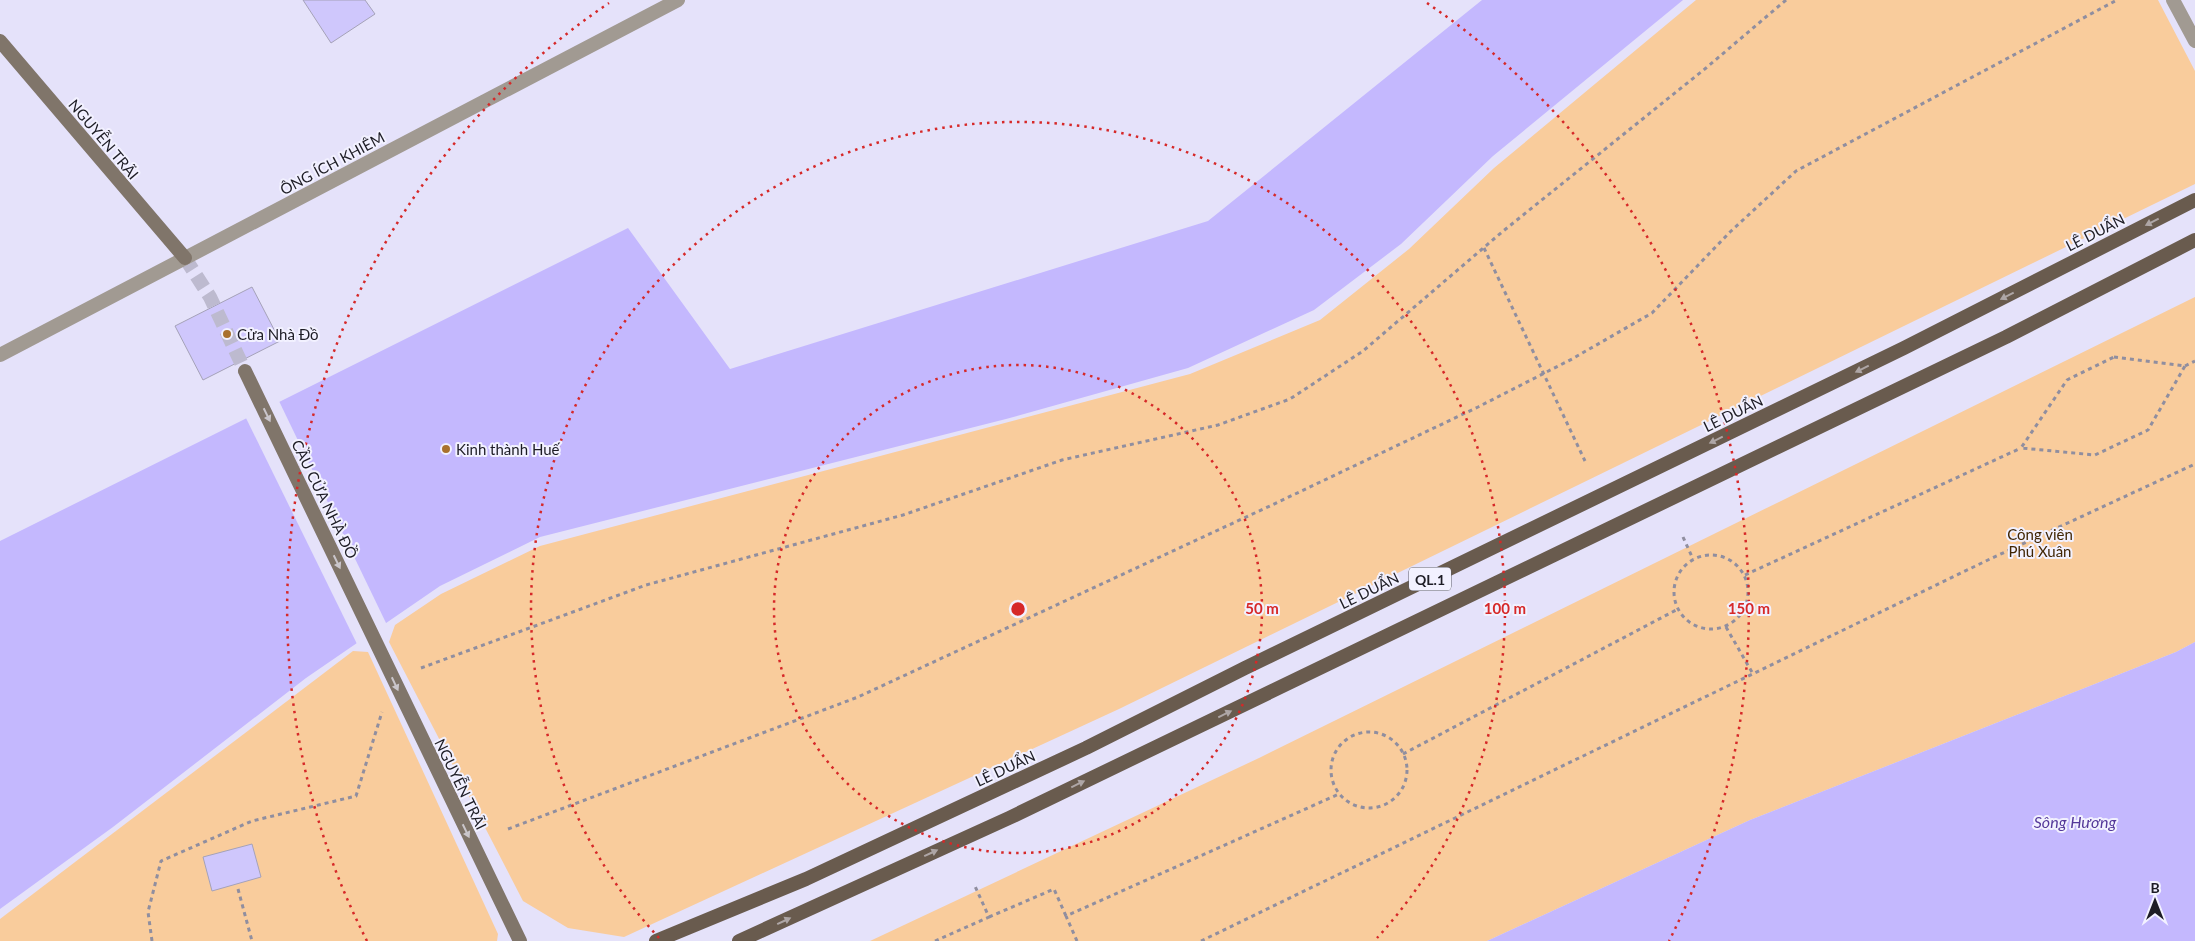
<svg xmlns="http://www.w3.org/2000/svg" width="2195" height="941" viewBox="0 0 2195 941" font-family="Lato,sans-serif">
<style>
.green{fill:#f9cc9c}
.water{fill:#c4b8fe}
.pier{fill:#e5e2fa}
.building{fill:#cfc7fc;stroke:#a5a2b8}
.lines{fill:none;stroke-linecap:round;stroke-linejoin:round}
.secondary-tunnel{stroke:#bdbacf;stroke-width:14;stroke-dasharray:14 7;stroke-linecap:butt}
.path{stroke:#908e9f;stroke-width:3;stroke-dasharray:4 4;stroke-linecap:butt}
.minor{stroke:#a19a92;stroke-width:14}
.tertiary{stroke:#a19a92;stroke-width:14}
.secondary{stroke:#80756a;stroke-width:14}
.primary{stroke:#695b4e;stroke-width:14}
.oneway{fill:#aea6a6}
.oneway2{fill:#cac6cb}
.ring{fill:none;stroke:#d62828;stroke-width:2.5;stroke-dasharray:2.5 5}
.poi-dot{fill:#a9712e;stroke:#f2f1ff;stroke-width:2}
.labels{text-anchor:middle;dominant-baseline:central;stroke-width:4;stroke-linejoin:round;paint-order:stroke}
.shield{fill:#f2f1ff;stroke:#5d5c66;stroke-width:1}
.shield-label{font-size:14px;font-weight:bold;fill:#1d1c25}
.street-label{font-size:15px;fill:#1d1c25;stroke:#f2f1ff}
.poi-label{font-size:15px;fill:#1d1c25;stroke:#f2f1ff;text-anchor:start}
.park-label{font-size:15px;fill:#412604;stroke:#f2f1ff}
.water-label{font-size:16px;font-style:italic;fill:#54389a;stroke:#f2f1ff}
.centre{fill:#d62828;stroke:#f2f1ff;stroke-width:2.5}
.ring-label{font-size:15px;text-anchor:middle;font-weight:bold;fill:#d62828;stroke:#f2f1ff;stroke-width:4;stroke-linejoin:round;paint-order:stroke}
</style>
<rect width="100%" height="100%" fill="#e5e2fa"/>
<g class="green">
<polygon points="1696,0 2158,0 2195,71 2195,184 1119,709 624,937 568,928 523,901 389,642 395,625 441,594 540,546 1190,374 1320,320 1409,249 1494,168"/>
<polygon points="2195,297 2195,642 2176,652 1750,820 1487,941 870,941 1259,758"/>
<polygon points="353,651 368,652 498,934 497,941 0,941 0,919"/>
</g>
<g class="water">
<polygon points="1482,0 1683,0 1493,156 1401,244 1314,310 1188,368 1006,419 540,537 440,586 306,678 113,827 0,909 0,541 628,228 730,369 1208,221"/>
<polygon points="2195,642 2195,941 1487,941 1750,820 2176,652"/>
</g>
<polygon class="pier" points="278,399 387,625 358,646 245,416"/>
<g class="building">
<polygon points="303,0 365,0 375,14 331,43"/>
<polygon points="252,287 280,341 203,380 175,326"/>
<polygon points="252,844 261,877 212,891 203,857"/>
</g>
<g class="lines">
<polyline class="secondary-tunnel" points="185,258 210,297 245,371"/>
<g class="path">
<polyline points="1484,248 1585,461"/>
<polygon points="2114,357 2185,366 2148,430 2095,455 2021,448 2067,380"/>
<polyline points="2185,366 2195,361"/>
<polyline points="1683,537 1693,559"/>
<circle cx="1711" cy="592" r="37"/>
<polyline points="1745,575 2021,448"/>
<polyline points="1726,627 1753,674"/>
<polyline points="421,668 646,585 903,515 1062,460 1218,425 1290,399 1363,351 1502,232 1706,68 1786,0"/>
<circle cx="1369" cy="770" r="38"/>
<polyline points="1403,754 1678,609"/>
<polyline points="508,829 858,697 1272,505 1478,407 1572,359 1652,313 1730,232 1796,171 2117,0"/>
<polyline points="238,889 252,941"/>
<polyline points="989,917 1054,889 1066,916"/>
<polyline points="152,941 148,912 161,861 252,821 356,796 382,712"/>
<polyline points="935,941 989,917 974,884"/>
<polyline points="1077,941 1066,916 1339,794"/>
<polyline points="1201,941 1990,559 2195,464"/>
</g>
<polyline class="minor" points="2173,0 2195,41"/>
<polyline class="tertiary" points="0,355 678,0"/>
<g class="secondary">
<polyline points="0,41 185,258"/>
<polyline points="245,371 520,941"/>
</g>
<g class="primary">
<polyline points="656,941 806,879 1086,748 1245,668 1904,348 2195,200"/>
<polyline points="739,941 1009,818 2006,337 2195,240"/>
</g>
</g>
<defs><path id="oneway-solid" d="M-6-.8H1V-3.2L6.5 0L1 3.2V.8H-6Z" transform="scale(1.25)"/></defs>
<g class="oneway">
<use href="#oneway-solid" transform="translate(2152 222) rotate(153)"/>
<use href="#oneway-solid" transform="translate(2007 296) rotate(153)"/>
<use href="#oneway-solid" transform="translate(1862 369) rotate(154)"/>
<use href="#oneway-solid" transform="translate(1716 440) rotate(154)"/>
<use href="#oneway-solid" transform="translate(1225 714) rotate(-26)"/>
<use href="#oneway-solid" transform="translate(1078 784) rotate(-26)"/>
<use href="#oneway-solid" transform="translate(931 853) rotate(-25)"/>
<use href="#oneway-solid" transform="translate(784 921) rotate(-25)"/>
</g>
<g class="oneway2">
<use href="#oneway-solid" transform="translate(267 415) rotate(64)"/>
<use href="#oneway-solid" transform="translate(337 562) rotate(64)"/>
<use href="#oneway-solid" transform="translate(395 684) rotate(65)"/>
<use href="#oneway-solid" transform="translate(466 831) rotate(64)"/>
</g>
<g class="ring">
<circle cx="1018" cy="609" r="244"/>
<path d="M659 938A487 487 0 1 1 1377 938"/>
<path d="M367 941A731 731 0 0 1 609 3M1427 3A731 731 0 0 1 1669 941"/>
</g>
<g class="poi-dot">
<circle cx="227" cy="334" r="5"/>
<circle cx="446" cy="449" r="5"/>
</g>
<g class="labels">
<rect class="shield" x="1409" y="567.5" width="42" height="23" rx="4"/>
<g class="shield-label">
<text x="1430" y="579">QL.1</text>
</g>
<g class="street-label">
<text transform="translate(104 139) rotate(50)">NGUYỄN TRÃI</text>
<text transform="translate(332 163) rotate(-28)">ÔNG ÍCH KHIÊM</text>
<text transform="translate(2095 232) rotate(-27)">LÊ DUẨN</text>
<text transform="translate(1733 413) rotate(-26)">LÊ DUẨN</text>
<text transform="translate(325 499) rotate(64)">CẦU CỬA NHÀ ĐỒ</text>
<text transform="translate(1369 590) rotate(-26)">LÊ DUẨN</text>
<text transform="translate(1005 768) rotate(-25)">LÊ DUẨN</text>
<text transform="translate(461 784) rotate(64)">NGUYỄN TRÃI</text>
</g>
<g class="poi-label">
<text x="237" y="334">Cửa Nhà Đồ</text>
<text x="456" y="449">Kinh thành Huế</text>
</g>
<g class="park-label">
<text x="2040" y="534">Công viên<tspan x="2040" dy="17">Phú Xuân</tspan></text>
</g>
<g class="water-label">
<text x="2075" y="821">Sông Hương</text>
</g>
</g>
<circle cx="1018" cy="609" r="8" class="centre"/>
<g class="ring-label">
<text x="1262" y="614">50 m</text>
<text x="1505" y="614">100 m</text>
<text x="1749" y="614">150 m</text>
</g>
<g transform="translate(2155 901)" stroke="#f2f1ff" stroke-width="4" paint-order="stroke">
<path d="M0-4L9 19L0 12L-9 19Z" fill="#1d1c25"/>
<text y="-8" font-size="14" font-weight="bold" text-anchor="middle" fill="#1d1c25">B</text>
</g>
</svg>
